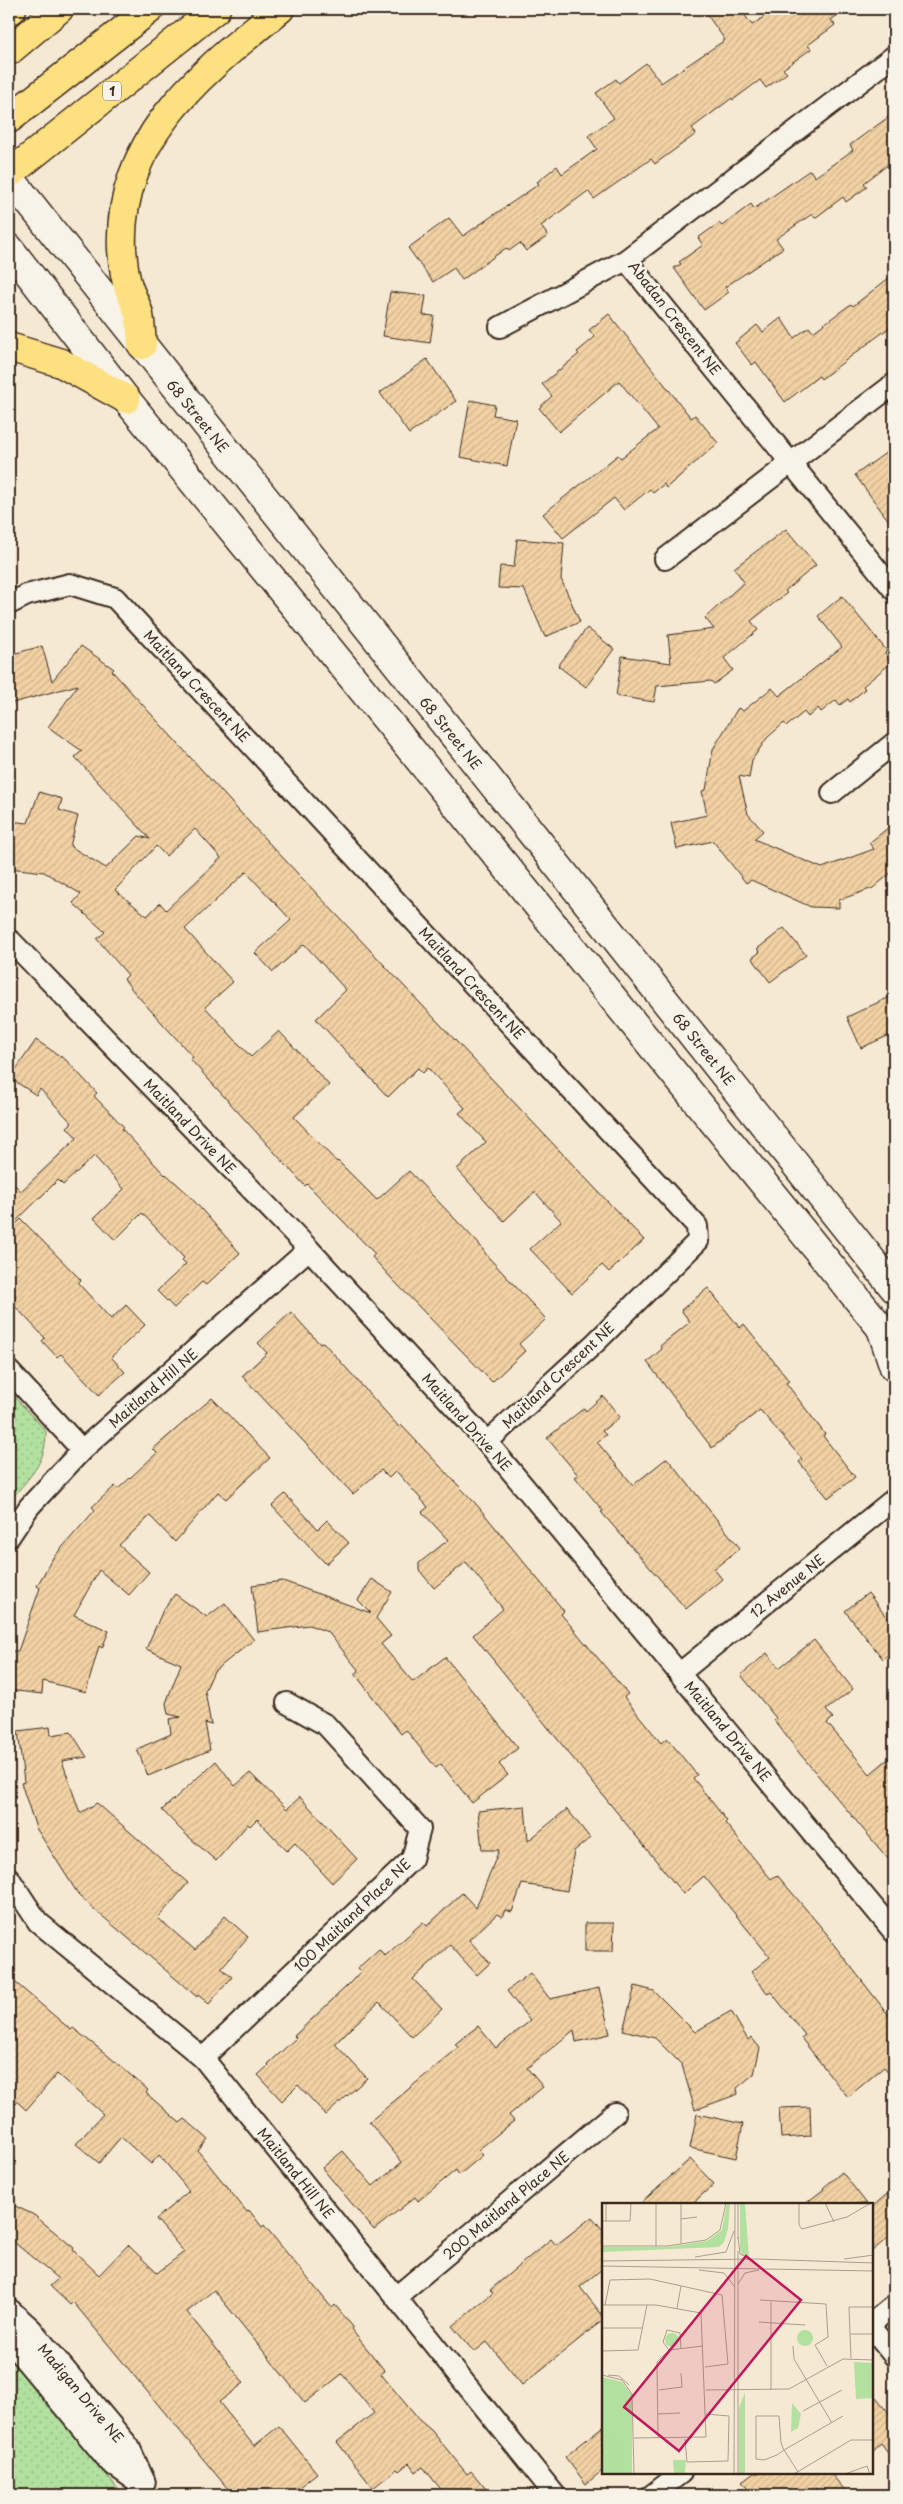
<svg xmlns="http://www.w3.org/2000/svg" width="903" height="2504" viewBox="0 0 903 2504" font-family="'Playpen Sans',sans-serif">
<style>
.green{fill:url(#green-dots);stroke:#76855e}
.building{fill:url(#building-hatch);stroke:#3b2a1e;fill-rule:evenodd}
.lines{fill:none;stroke-linecap:round;stroke-linejoin:round}
.minor-casing{stroke:#3b2a1e;stroke-width:24}
.tertiary-casing{stroke:#3b2a1e;stroke-width:29}
.secondary-casing{stroke:#3b2a1e;stroke-width:31}
.trunk-casing{stroke:#3b2a1e;stroke-width:31}
.motorway-casing{stroke:#3b2a1e;stroke-width:31}
.minor{stroke:#f7f3e8;stroke-width:20}
.tertiary{stroke:#f7f3e8;stroke-width:25}
.secondary{stroke:#f7f3e8;stroke-width:28}
.trunk{stroke:#fde080;stroke-width:28}
.motorway{stroke:#fde080;stroke-width:28}
.labels{text-anchor:middle;dominant-baseline:central;stroke-width:5;stroke-linejoin:round;paint-order:stroke}
.shield{fill:#f7f3e8;stroke:#73665b;stroke-width:1}
.shield-label{font-size:12px;font-weight:bold;fill:#3b2a1e}
.street-label{font-size:14px;fill:#3b2a1e;stroke:#f7f3e8}
.inset-road{fill:none;stroke:#ab9d8b;stroke-width:1}
.view{fill:#c2185b;fill-opacity:0.15;stroke:#c2185b;stroke-width:2.5}
.inset-edge{fill:none;stroke:#3b2a1e;stroke-width:2.5}
</style>
<defs>
<pattern id="green-dots" width="8" height="8" patternUnits="userSpaceOnUse" patternTransform="scale(1.25)"><rect width="8" height="8" fill="#b1e09f"/><path d="M2 2h.1M6 6h.1" fill="none" stroke="#99c088" stroke-width="1.8" stroke-linecap="round"/></pattern>
<pattern id="building-hatch" width="6" height="6" patternUnits="userSpaceOnUse" patternTransform="scale(1.25)"><rect width="6" height="6" fill="#f2d2a4"/><path d="M-1 1l2-2M0 6l6-6M5 7l2-2" fill="none" stroke="#d0b48d"/></pattern>
</defs>
<rect width="100%" height="100%" fill="#f6e9d4"/>
<filter id="ink" filterUnits="userSpaceOnUse"><feTurbulence type="fractalNoise" baseFrequency=".02" numOctaves="2"/><feDisplacementMap in="SourceGraphic" scale="10" xChannelSelector="R" yChannelSelector="G"/><feConvolveMatrix kernelMatrix="1 2 1 2 8 2 1 2 1" color-interpolation-filters="sRGB"/></filter>
<g filter="url(#ink)">
<g class="green">
<path d="M9 1391 46 1431C46 1467 28 1476 9 1503Z"/>
<polygon points="9,2356 15,2361 123,2495 9,2495"/>
</g>
<g class="building">
<polygon points="703,9 740,9 752,25 775,9 846,9 831,20 835,25 808,45 811,49 783,69 787,73 766,88 760,80 733,100 732,98 692,128 696,134 655,164 651,159 594,199 588,191 541,226 548,236 526,251 520,243 509,251 506,248 462,280 454,268 433,282 408,248 449,218 463,236 539,184 537,182 557,166 562,174 597,149 588,136 614,118 596,93 616,79 619,83 646,63 661,83 725,40"/>
<polygon points="894,113 894,160 864,183 867,187 846,202 843,197 815,218 812,214 776,239 783,248 725,287 729,292 704,310 674,268 681,264 679,262 703,245 698,238 719,223 722,226 751,204 754,209 810,170 815,177 853,150 850,145"/>
<polygon points="894,274 894,324 821,379 819,376 785,402 756,362 752,365 735,343 757,325 763,332 781,318 794,338 809,327 813,332 851,304 853,306"/>
<polygon points="390,292 426,296 423,315 434,316 430,343 383,336"/>
<polygon points="609,314 691,418 695,415 718,443 666,488 664,484 653,493 650,489 624,510 614,498 563,538 543,514 618,455 621,458 658,429 619,381 559,432 539,408 552,396 542,384 579,354 577,352 595,337 589,330"/>
<polygon points="427,359 456,401 409,434 380,393"/>
<polygon points="470,400 495,405 493,415 516,419 507,466 460,457"/>
<polygon points="894,447 894,528 855,475"/>
<polygon points="786,529 816,565 785,591 787,593 751,621 758,630 724,658 733,670 714,684 711,681 657,686 654,702 616,696 622,656 671,663 668,635 714,629 705,618 744,582 734,568"/>
<polygon points="517,539 564,543 561,579 580,622 545,637 524,589 498,588 500,566 514,567"/>
<polygon points="842,596 887,651 885,653 892,662 863,686 865,689 850,702 848,699 840,705 836,700 821,712 818,708 808,717 804,712 787,726 784,723 767,738 752,760 749,778 739,776 748,814 763,831 754,839 822,868 874,849 869,843 894,823 894,874 892,872 873,888 839,900 839,908 811,907 751,880 746,883 713,841 677,849 671,823 707,815 702,791 706,790 713,749 738,708 743,711 772,688 779,696 842,647 818,616"/>
<polygon points="587,628 614,649 586,687 558,666"/>
<path d="M42 646 52 681 81 646 114 669 112 671 250 823 644 1240 609 1272 602 1265 572 1293 530 1249 561 1221 535 1192 504 1221 457 1169 486 1142 459 1113 465 1108 428 1068 423 1073 418 1068 388 1097 316 1019 346 990 304 944 273 972 255 953 291 920 246 872 185 929 233 982 205 1007 251 1057 279 1031 329 1085 294 1117 337 1162 338 1161 377 1200 409 1171 479 1244 488 1257 546 1319 519 1344 525 1351 492 1382 393 1280 372 1257 375 1254 307 1184 305 1186 190 1059 193 1057 134 992 124 979 128 975 97 939 105 932 73 903 81 894 44 872 9 868V821L28 823 39 792 62 799 59 810 78 816 70 846 106 868 139 836 150 839 75 757 82 751 48 727 78 685 9 704V655ZM195 829 221 858 166 910 160 903 147 916 115 890 156 846 166 856Z"/>
<polygon points="784,928 806,955 770,982 752,958 760,952 757,949"/>
<polygon points="894,995 894,1033 861,1048 847,1017"/>
<polygon points="36,1040 66,1060 97,1093 94,1096 124,1127 122,1129 165,1175 166,1174 187,1193 240,1253 206,1285 202,1282 174,1308 157,1291 186,1264 182,1260 184,1258 142,1213 115,1240 94,1218 124,1189 94,1156 63,1185 58,1180 9,1228 9,1179 21,1191 77,1138 67,1127 72,1123 40,1089 36,1095 10,1078"/>
<polygon points="21,1219 81,1280 78,1283 111,1319 126,1305 145,1325 111,1357 125,1372 99,1395 61,1354 57,1357 42,1341 45,1338 10,1301 16,1296 9,1288 9,1231"/>
<polygon points="708,1288 740,1328 744,1324 768,1354 789,1381 786,1383 825,1434 823,1436 855,1477 828,1498 799,1462 802,1459 760,1410 712,1448 647,1362 662,1349 660,1346 690,1322 681,1310"/>
<polygon points="291,1312 320,1344 323,1342 399,1427 401,1425 476,1504 564,1611 561,1614 628,1694 624,1697 661,1743 667,1738 697,1775 693,1778 727,1821 725,1823 771,1879 777,1875 832,1940 831,1941 894,2022 894,2079 884,2067 848,2097 838,2085 801,2038 805,2035 771,1992 768,1994 751,1972 770,1957 704,1876 683,1894 473,1635 503,1609 466,1562 434,1588 419,1570 419,1563 448,1540 422,1512 428,1507 396,1471 389,1478 381,1470 353,1494 242,1376 267,1353 258,1343"/>
<polygon points="603,1396 620,1417 602,1431 606,1435 597,1442 633,1485 667,1458 740,1548 714,1569 722,1579 686,1609 601,1512 603,1511 575,1477 578,1475 547,1438 584,1408 586,1411"/>
<polygon points="212,1398 270,1458 226,1499 218,1492 175,1542 150,1516 119,1545 149,1572 129,1595 99,1570 74,1615 109,1631 102,1648 99,1646 86,1692 43,1681 42,1694 9,1690 9,1663 11,1663 12,1651 18,1651 40,1588 37,1586 52,1559 95,1510 92,1507 115,1486 118,1489 157,1453 153,1449"/>
<polygon points="285,1494 318,1529 327,1520 349,1543 326,1564 272,1506"/>
<polygon points="372,1579 392,1592 376,1618 391,1636 381,1644 413,1682 445,1657 518,1748 499,1764 508,1775 472,1803 441,1764 436,1768 406,1730 401,1734 355,1674 359,1671 328,1632 309,1625 258,1632 252,1585 283,1581 371,1613 358,1600"/>
<polygon points="868,1593 894,1627 894,1650 883,1659 845,1611"/>
<polygon points="175,1594 207,1617 225,1603 254,1640 214,1671 205,1691 211,1725 205,1723 210,1750 148,1776 137,1749 171,1734 169,1719 181,1717 168,1714 166,1703 181,1664 146,1649 163,1610"/>
<polygon points="814,1640 853,1689 826,1710 833,1718 827,1723 870,1774 894,1754 894,1866 800,1754 774,1720 776,1718 741,1675 767,1653 779,1668"/>
<polygon points="50,1727 51,1735 71,1732 87,1757 62,1761 80,1813 97,1803 188,1883 158,1918 195,1950 225,1916 248,1937 221,1968 232,1977 209,2004 198,1995 197,1997 80,1897 36,1828 21,1783 24,1782 18,1731"/>
<polygon points="216,1761 235,1786 250,1773 287,1809 300,1797 357,1859 332,1883 295,1843 287,1851 257,1819 250,1826 248,1824 216,1861 181,1830 162,1810"/>
<polygon points="525,1806 528,1841 567,1809 590,1838 574,1851 567,1891 522,1884 512,1912 505,1910 502,1917 497,1914 469,1940 490,1963 477,1975 450,1945 413,1979 442,2009 412,2037 379,2002 351,2028 335,2044 367,2078 326,2115 298,2085 282,2101 258,2075 269,2065 268,2064 296,2038 294,2036 348,1985 360,1972 357,1969 379,1949 385,1956 423,1922 427,1926 462,1893 476,1908 499,1850 482,1850 478,1811"/>
<polygon points="585,1923 614,1923 613,1951 585,1951"/>
<polygon points="530,1973 550,1999 599,1988 610,2034 576,2042 574,2030 527,2068 543,2087 509,2115 514,2121 478,2150 483,2155 459,2175 456,2170 418,2201 415,2197 374,2230 322,2168 343,2151 373,2186 402,2162 369,2122 458,2048 455,2044 478,2026 496,2048 530,2021 507,1991"/>
<polygon points="9,1977 71,2030 73,2028 106,2054 148,2090 146,2093 180,2123 185,2119 208,2139 198,2151 247,2212 249,2210 262,2227 264,2225 332,2308 335,2305 353,2327 351,2329 385,2371 381,2374 419,2420 432,2431 467,2474 471,2471 491,2495 442,2495 444,2493 423,2467 416,2472 409,2463 399,2471 397,2469 373,2488 337,2442 374,2413 342,2374 305,2403 214,2290 187,2312 244,2383 219,2402 254,2446 279,2426 317,2473 289,2495 233,2495 73,2302 70,2305 50,2286 58,2279 9,2238 9,2203 34,2215 74,2248 73,2250 99,2275 128,2245 157,2273 184,2252 156,2219 189,2191 159,2155 151,2164 121,2137 99,2163 76,2144 103,2114 57,2074 26,2110 9,2094"/>
<polygon points="635,1986 654,1991 695,2032 731,2011 748,2040 751,2037 760,2048 754,2074 737,2088 738,2094 695,2110 682,2065 655,2038 623,2030"/>
<polygon points="810,2107 811,2136 781,2138 779,2108"/>
<polygon points="697,2114 743,2124 736,2158 690,2148"/>
<polygon points="690,2159 714,2184 692,2204 640,2204"/>
<polygon points="842,2172 867,2204 805,2204 824,2189 823,2188"/>
<polygon points="894,2188 894,2233 872,2251 872,2207"/>
<polygon points="592,2217 603,2230 603,2268 580,2287 603,2316 603,2320 522,2385 487,2342 474,2352 452,2326 493,2293 490,2290 551,2239 556,2245"/>
<polygon points="872,2392 894,2419 894,2461 881,2444 872,2452"/>
<polygon points="603,2426 603,2470 586,2484 565,2457"/>
<polygon points="754,2473 835,2473 832,2475 849,2495 822,2495 816,2488 808,2495 753,2495 742,2482"/>
</g>
<g class="lines">
<g class="minor-casing">
<g id="minor">
<polyline points="626,260 894,590"/>
<polyline points="500,327 626,260 894,56"/>
<polyline points="665,559 894,384"/>
<polyline points="9,604 27,595 70,584 115,598 697,1226 698,1241 595,1343 487,1442"/>
<polyline points="832,793 894,743"/>
<polyline points="9,942 11,941 309,1249 487,1442 894,1932"/>
<polyline points="9,1371 82,1450"/>
<polyline points="9,1537 29,1507 82,1450 309,1249"/>
<polyline points="680,1673 894,1499"/>
<polyline points="9,1878 38,1922 203,2058 555,2495"/>
<polyline points="203,2058 412,1859 420,1829 326,1725 287,1703"/>
<polyline points="396,2297 615,2113"/>
<polyline points="872,2323 894,2305"/>
<polyline points="872,2329 894,2356"/>
<polyline points="652,2495 681,2473"/>
</g>
</g>
<g class="tertiary-casing">
<g id="tertiary">
<polyline points="9,2312 29,2330 127,2448 142,2482"/>
<polyline points="9,2337 112,2461 142,2482"/>
</g>
</g>
<g class="secondary-casing">
<g id="secondary">
<polyline points="9,177 894,1288"/>
<polyline points="9,248 126,399 894,1344"/>
<polyline points="881,1328 894,1367"/>
</g>
</g>
<g class="trunk-casing">
<g id="trunk">
<polyline points="9,11 12,9"/>
<polyline points="9,51 59,9"/>
<polyline points="9,119 150,9"/>
<polyline points="9,174 216,9"/>
<path d="M142 345C141 335 141 325 139 315 137 305 131 296 128 286 124 275 123 261 122 249 117 137 202 73 280 9"/>
</g>
</g>
<g class="motorway-casing">
<polyline id="motorway" points="9,347 61,363 126,399"/>
</g>
<use href="#minor" class="minor"/>
<use href="#tertiary" class="tertiary"/>
<use href="#secondary" class="secondary"/>
<use href="#trunk" class="trunk"/>
<use href="#motorway" class="motorway"/>
</g>
</g>
<g class="labels">
<rect class="shield" x="103" y="81.5" width="18" height="19" rx="4"/>
<g class="shield-label">
<text x="112" y="91">1</text>
</g>
<g class="street-label">
<text transform="translate(675 318) rotate(52)">Abadan Crescent NE</text>
<text transform="translate(198 416) rotate(51)">68 Street NE</text>
<text transform="translate(197 686) rotate(47)">Maitland Crescent NE</text>
<text transform="translate(451 733) rotate(51)">68 Street NE</text>
<text transform="translate(472 983) rotate(47)">Maitland Crescent NE</text>
<text transform="translate(704 1049) rotate(51)">68 Street NE</text>
<text transform="translate(190 1126) rotate(46)">Maitland Drive NE</text>
<text transform="translate(558 1375) rotate(-43)">Maitland Crescent NE</text>
<text transform="translate(153 1388) rotate(-41)">Maitland Hill NE</text>
<text transform="translate(467 1422) rotate(48)">Maitland Drive NE</text>
<text transform="translate(787 1586) rotate(-39)">12 Avenue NE</text>
<text transform="translate(728 1731) rotate(50)">Maitland Drive NE</text>
<text transform="translate(352 1915) rotate(-44)">100 Maitland Place NE</text>
<text transform="translate(296 2173) rotate(51)">Maitland Hill NE</text>
<text transform="translate(506 2205) rotate(-40)">200 Maitland Place NE</text>
<text transform="translate(81 2393) rotate(50)">Madigan Drive NE</text>
</g>
</g>
<g transform="translate(602 2203)">
<rect width="271" height="271" fill="#f6e9d4"/>
<path d="M125 0H128L126 26 122 39 117 44 0 49V44H66L105 38 120 27ZM138 0H143L147 54 140 52 138 46ZM195 135a8 8 0 1 1 16 0a8 8 0 1 1-16 0ZM63 137a7 7 0 1 1 14 0a7 7 0 1 1-14 0ZM252 159 271 160V195L254 196ZM0 174 20 179 30 192V271H0ZM143 189V271H137V205ZM190 200 199 211 196 225 189 229ZM71 257H84L83 270H72Z" fill="#b1e09f"/>
<path d="M-1 244a8 8 0 1 1 16 0a8 8 0 1 1-16 0ZM3 259a7 7 0 1 1 14 0a7 7 0 1 1-14 0Z" fill="#b1e09f"/>
<path class="inset-road" d="M4 0V18M54 0V43M79 0V41M136 0V36M197 0V22L200 26 245 14 269 0M223 0 232 19M79 16 95 14M0 18H28L29 0M136 34 138 51 146 55M0 43H66L104 37 118 27 124 0M93 54 124 49 132 28M242 56 272 52M0 58 154 56 272 60M0 63 272 68M97 67 122 70 132 83M136 81 143 70 157 67M158 97 224 101 226 134 213 142 225 163M169 99V187M0 102H54L99 110 104 234 32 235M3 102 8 77 48 76 120 92 126 161 103 164M75 105 79 83M157 119 203 122M0 125H40M248 131 247 104H272M191 143 192 156 230 220M67 147 61 139 65 127 78 130 79 145M0 148 36 147 45 102M249 155 248 131H272M0 172 20 177 30 191 32 271M6 172 17 173 27 182M57 187 80 184 79 170M104 187 187 186 241 156 272 157M201 208 240 187M56 211 78 210M56 235 55 159 67 147 101 143M83 236 85 259 126 258 127 213 104 211M196 269 182 247 179 240 177 213H154V256L162 257 175 252 182 247 241 213M132 271 133 0M136 271V48M192 271 249 237H272M243 271 265 263 268 271"/>
<path class="view" d="M144 53 199 97 77 248 22 204Z"/>
<rect width="271" height="271" class="inset-edge"/>
</g>
<rect width="903" height="2504" fill="none" stroke="#f7f3e8" stroke-width="30"/>
<rect x="15" y="15" width="873" height="2474" fill="none" stroke="#3b2a1e" stroke-width="2" filter="url(#ink)"/>
</svg>
